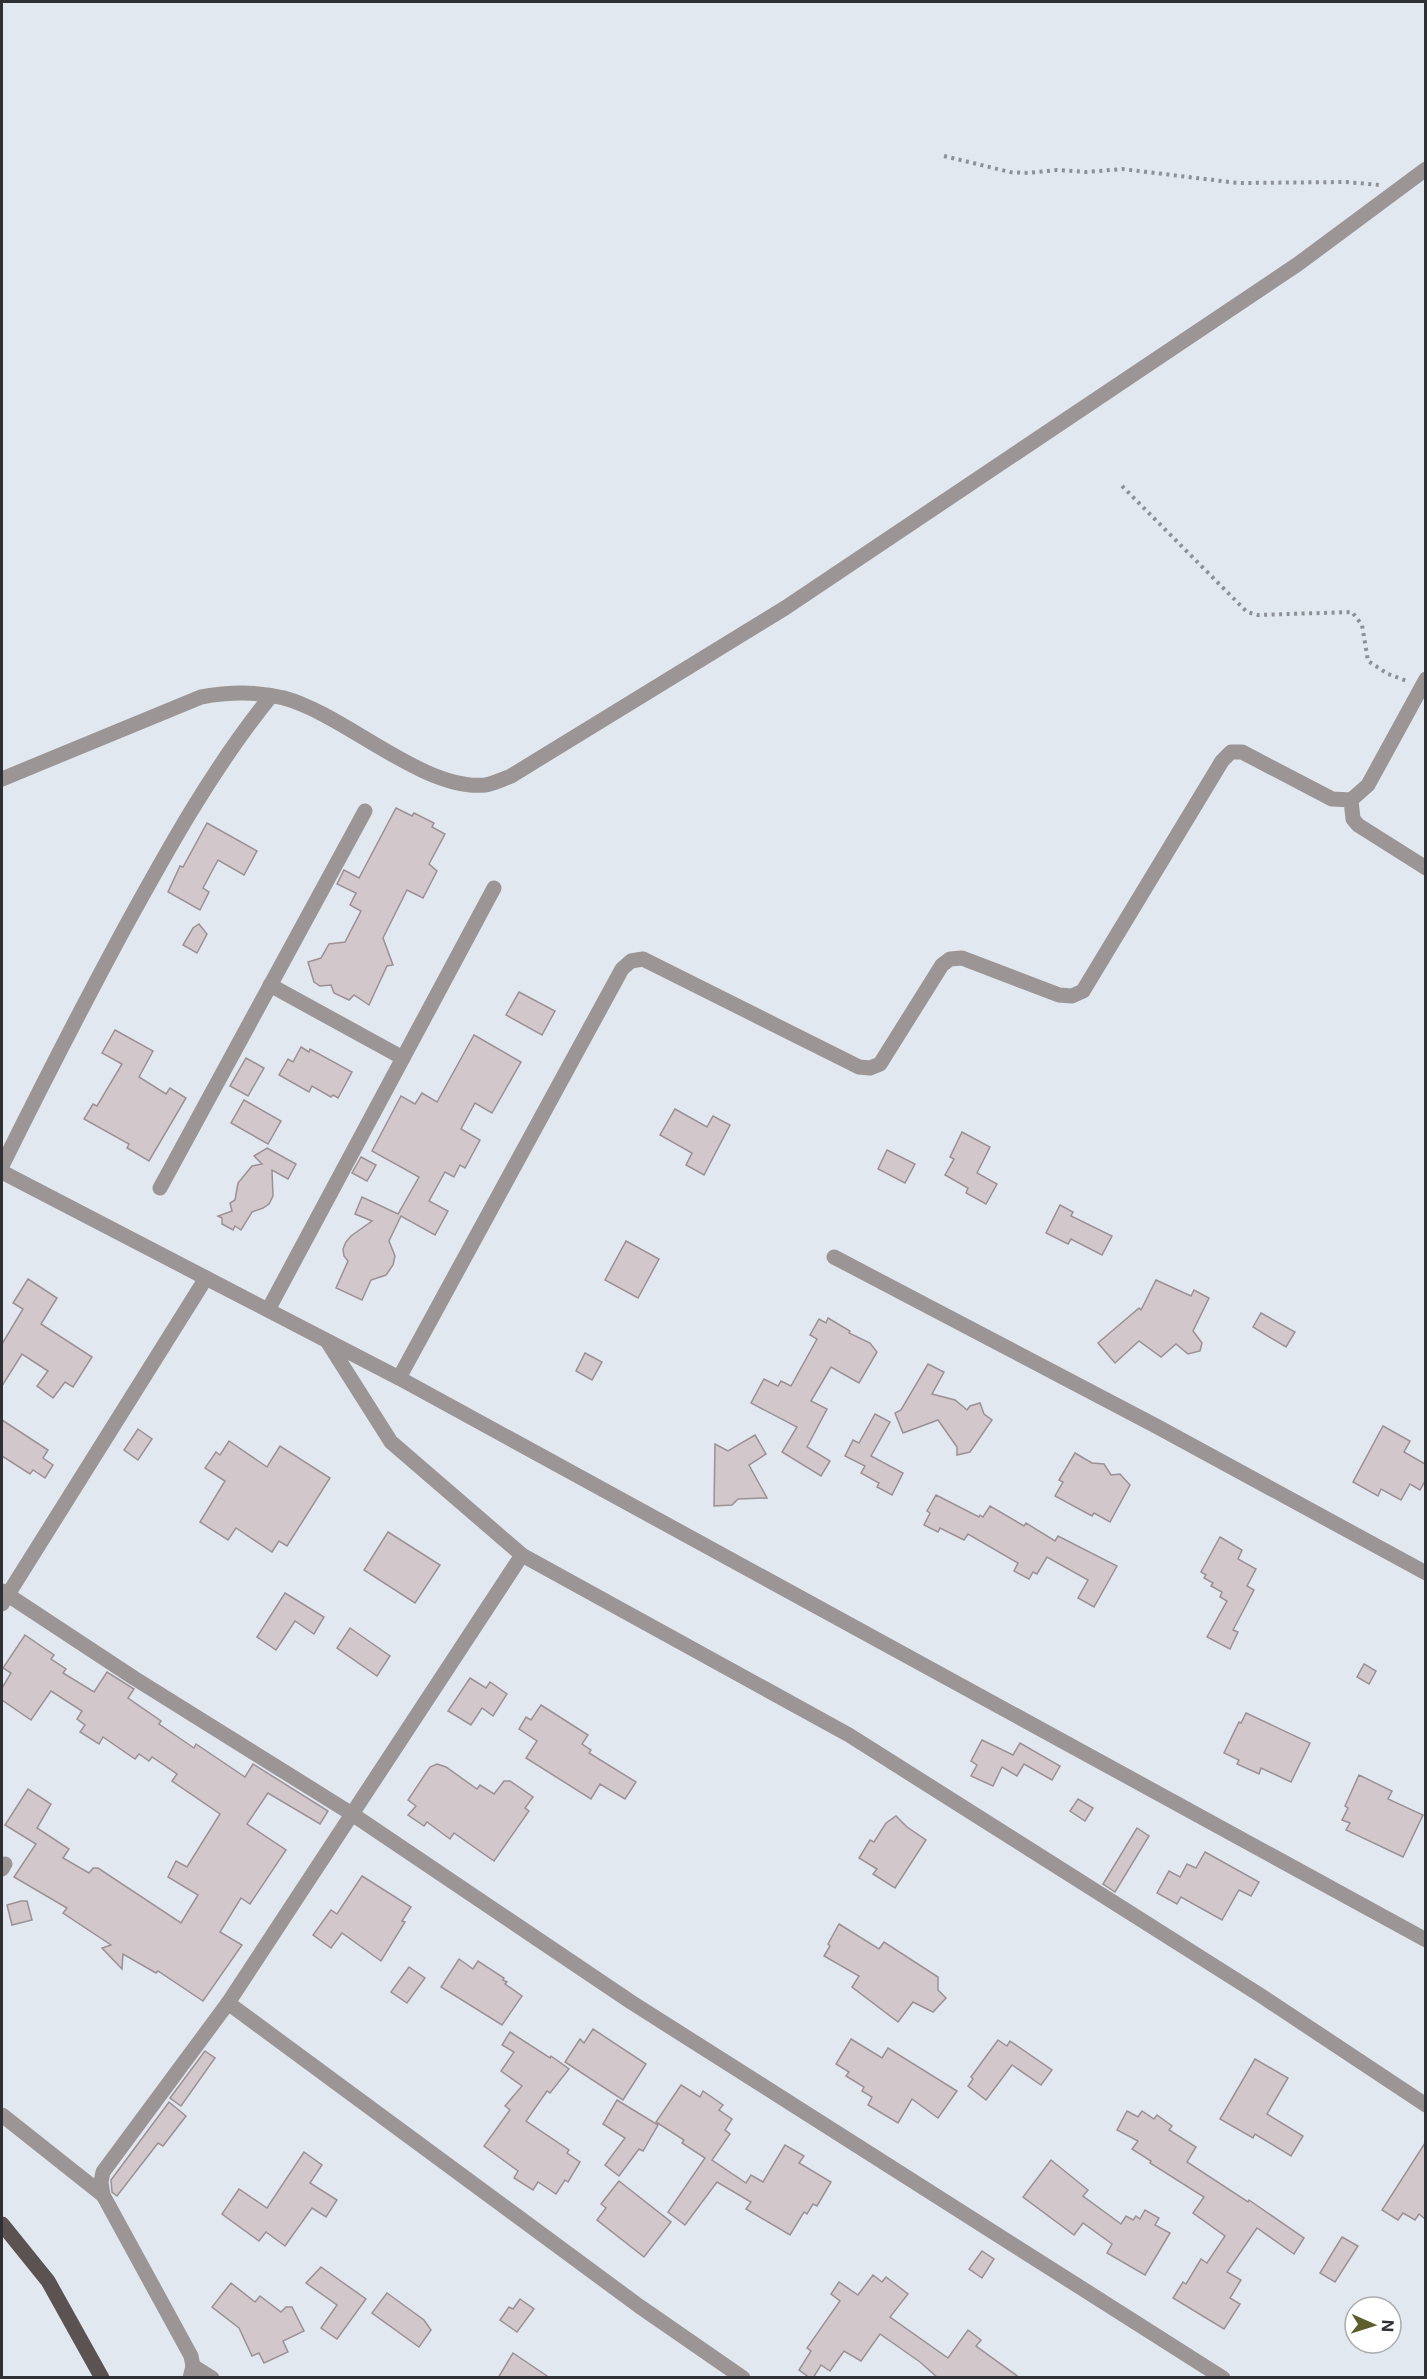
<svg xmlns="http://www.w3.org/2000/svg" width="1427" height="2379" viewBox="0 0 1427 2379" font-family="Inter,sans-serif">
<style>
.building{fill:#d2c8cb;stroke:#9b9195;stroke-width:1.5}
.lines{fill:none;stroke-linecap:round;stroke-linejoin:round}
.path{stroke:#8d9197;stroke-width:4;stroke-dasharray:3 4.5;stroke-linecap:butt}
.minor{stroke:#9b9695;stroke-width:15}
.primary{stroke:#5b5352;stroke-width:15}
</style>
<rect width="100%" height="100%" fill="#e2e8f0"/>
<g class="building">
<polygon points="396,808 412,816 414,813 434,823 432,827 445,834 429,864 437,871 423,898 407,890 383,938 393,965 387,966 369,1005 354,995 349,1000 334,993 331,985 320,986 314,982 308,962 321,958 329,944 345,942 361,911 350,905 356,893 337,884 344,870 359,878"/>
<polygon points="207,823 257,851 244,875 218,860 203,888 209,892 200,910 168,892 180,866 183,867"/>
<polygon points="199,924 207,934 197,953 183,945 193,928"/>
<polygon points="519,992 555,1011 542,1035 506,1015"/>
<polygon points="115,1030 153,1051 139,1077 166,1094 170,1088 186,1098 149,1161 127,1148 129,1144 84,1119 93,1104 97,1106 122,1064 102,1053"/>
<polygon points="474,1035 521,1062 492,1113 475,1103 461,1129 480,1140 465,1168 460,1165 454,1177 445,1172 429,1201 448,1211 435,1235 401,1216 389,1241 395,1256 393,1265 386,1275 371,1280 362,1300 336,1288 348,1261 344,1256 343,1249 346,1242 351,1236 372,1221 355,1214 362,1197 398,1214 419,1177 372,1151 401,1096 415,1104 422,1093 437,1102"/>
<polygon points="301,1047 309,1052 310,1049 352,1072 338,1098 333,1095 331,1097 312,1086 309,1092 279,1075 288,1059 293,1062"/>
<polygon points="246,1058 264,1068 248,1096 230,1086"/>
<polygon points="244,1100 281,1121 268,1144 231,1123"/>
<polygon points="675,1109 707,1127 713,1116 730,1125 704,1175 686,1165 692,1153 660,1135"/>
<polygon points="962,1132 990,1147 977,1173 997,1184 986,1204 966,1193 968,1188 945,1175 954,1159 950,1157"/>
<polygon points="267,1148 296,1164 288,1179 272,1170 273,1196 269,1204 263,1208 252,1212 241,1230 235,1226 233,1230 222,1224 222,1218 218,1216 232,1211 230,1203 235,1200 238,1183 252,1166 262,1164 254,1156"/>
<polygon points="887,1150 915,1164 905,1183 878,1169"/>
<polygon points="361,1157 376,1165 367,1181 352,1173"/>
<polygon points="1060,1205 1073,1212 1071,1216 1112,1236 1102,1255 1071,1239 1068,1244 1046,1233"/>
<polygon points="626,1241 659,1259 638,1298 605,1280"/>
<polygon points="28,1279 57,1298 41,1324 92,1357 73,1387 65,1382 53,1398 37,1386 48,1371 22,1354 2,1386 2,1344 23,1309 13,1303"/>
<polygon points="1156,1280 1191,1296 1194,1290 1209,1298 1193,1331 1202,1343 1200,1351 1188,1354 1176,1344 1161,1357 1139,1341 1115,1363 1098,1343 1139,1308 1141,1310"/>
<polygon points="1261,1313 1295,1332 1286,1347 1253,1327"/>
<polygon points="828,1318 850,1331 849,1333 870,1343 877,1352 859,1383 831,1367 811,1401 827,1409 807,1447 830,1461 821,1476 782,1452 797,1427 751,1403 764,1379 778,1386 781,1381 791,1386 817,1339 810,1335 819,1319 826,1323"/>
<polygon points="585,1353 602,1362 592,1380 576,1371"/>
<polygon points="928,1364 944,1372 932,1394 955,1400 967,1410 970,1406 980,1403 984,1414 992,1420 970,1452 957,1455 957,1447 938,1420 903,1433 895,1413 901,1410"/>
<polygon points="875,1414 890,1422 871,1456 903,1473 892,1495 877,1487 879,1483 861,1473 865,1466 845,1456 853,1440 859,1443"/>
<polygon points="2,1420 48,1450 43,1458 53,1465 45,1478 33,1470 30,1474 2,1456"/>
<polygon points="1383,1426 1410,1441 1404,1452 1425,1464 1425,1481 1420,1490 1410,1484 1401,1500 1381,1489 1378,1496 1353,1482"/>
<polygon points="138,1429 152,1439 138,1460 124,1450"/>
<polygon points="755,1435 766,1454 749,1465 767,1498 738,1499 732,1505 714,1506 715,1444 728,1451"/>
<polygon points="229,1441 267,1467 280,1446 330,1478 287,1546 279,1541 272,1552 236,1528 228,1540 200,1522 225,1481 205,1468 216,1452 220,1455"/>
<polygon points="1075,1453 1092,1463 1104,1464 1111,1475 1120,1474 1130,1485 1110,1522 1094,1513 1092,1516 1055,1496 1063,1482 1059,1480"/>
<polygon points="936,1495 979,1517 980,1515 983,1517 990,1506 1024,1526 1026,1523 1055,1541 1058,1536 1117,1566 1094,1607 1078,1598 1088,1580 1047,1557 1037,1574 1033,1572 1029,1579 1014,1571 1018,1563 968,1534 964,1540 940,1528 938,1532 924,1525 930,1513 927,1511"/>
<polygon points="388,1532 440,1565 415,1603 364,1570"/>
<polygon points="1220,1537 1242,1550 1238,1559 1256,1569 1247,1586 1254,1590 1233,1630 1238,1632 1230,1649 1207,1637 1227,1601 1220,1597 1222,1592 1211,1586 1213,1583 1204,1578 1206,1575 1201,1572"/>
<polygon points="285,1593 324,1617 314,1634 295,1621 276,1650 257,1637"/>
<polygon points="350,1628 390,1656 377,1676 337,1648"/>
<polygon points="25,1635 54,1655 51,1659 66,1669 63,1673 94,1692 107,1672 134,1689 128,1698 161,1721 159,1724 194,1748 196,1744 245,1777 253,1764 328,1811 320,1824 268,1793 247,1824 286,1850 250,1904 241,1898 220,1932 242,1945 203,2001 158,1971 156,1973 123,1954 122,1969 102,1948 111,1945 63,1913 67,1908 14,1877 36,1844 5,1825 28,1789 51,1804 37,1828 69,1849 63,1858 89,1873 93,1868 98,1868 181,1923 198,1895 168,1877 176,1861 187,1867 220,1814 172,1781 177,1774 152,1757 149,1761 139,1754 135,1759 103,1737 99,1744 80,1732 85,1725 77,1719 82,1711 51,1691 31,1720 2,1700 2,1688 11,1673 3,1668"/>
<polygon points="1364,1664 1376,1671 1369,1684 1357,1677"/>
<polygon points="470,1678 486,1688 490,1682 507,1694 493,1716 482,1708 471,1725 448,1711"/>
<polygon points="541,1705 588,1735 582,1744 591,1750 589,1753 636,1782 625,1799 600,1784 591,1799 526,1758 537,1741 519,1729 526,1717 531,1720"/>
<polygon points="1246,1713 1310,1743 1291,1782 1261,1768 1259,1774 1237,1764 1239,1760 1224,1753 1239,1722 1241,1723"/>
<polygon points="982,1740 1013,1755 1020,1743 1060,1766 1052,1780 1024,1764 1017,1776 1002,1767 993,1786 971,1776 977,1765 971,1761"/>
<polygon points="437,1764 446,1767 477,1789 480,1785 494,1794 504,1781 510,1781 533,1797 525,1808 529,1811 494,1861 454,1833 450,1839 427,1822 424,1826 408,1815 416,1806 408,1800 430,1767"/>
<polygon points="1359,1775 1392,1791 1388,1799 1423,1815 1403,1857 1346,1830 1350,1823 1342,1820 1348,1808 1345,1806"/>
<polygon points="1078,1799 1093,1808 1085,1821 1070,1811"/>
<polygon points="896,1816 907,1827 926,1840 895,1888 873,1874 877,1869 859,1858 870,1840 874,1842 886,1823"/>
<polygon points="1137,1828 1149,1836 1115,1892 1103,1884"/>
<polygon points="1205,1852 1259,1882 1251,1896 1239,1890 1222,1920 1181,1897 1177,1904 1157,1893 1169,1871 1180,1877 1187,1864 1196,1868"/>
<polygon points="362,1876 411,1907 402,1921 405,1922 381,1961 342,1933 331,1948 313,1935 331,1910 337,1914"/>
<polygon points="21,1901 27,1901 32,1920 12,1925 7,1905"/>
<polygon points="839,1924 879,1949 884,1942 938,1977 938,1990 946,1998 933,2012 913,2002 898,2022 852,1987 859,1976 824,1956 830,1946 828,1944"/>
<polygon points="459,1959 473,1969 478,1961 504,1978 503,1980 507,1982 505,1984 522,1996 502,2025 441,1987"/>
<polygon points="409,1967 425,1978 407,2003 391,1992"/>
<polygon points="593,2029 646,2064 623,2100 565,2062 580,2039 584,2043"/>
<polygon points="510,2032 550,2058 551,2056 569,2069 550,2093 547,2091 526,2121 569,2150 567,2153 580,2162 568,2182 565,2180 556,2194 538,2182 533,2190 514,2178 518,2171 484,2146 510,2110 505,2106 522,2086 501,2071 514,2052 502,2045"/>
<polygon points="851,2039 882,2058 888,2048 957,2091 938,2118 912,2099 898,2123 868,2105 872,2097 862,2091 864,2087 846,2076 849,2072 836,2064"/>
<polygon points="998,2040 1007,2046 1010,2041 1052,2070 1041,2085 1012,2065 986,2100 968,2086 973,2079 971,2077"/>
<polygon points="205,2051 215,2058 181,2106 170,2098"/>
<polygon points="1255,2059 1288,2078 1267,2114 1303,2136 1291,2156 1255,2134 1253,2138 1220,2119"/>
<polygon points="681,2085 700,2097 703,2091 723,2105 719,2110 732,2119 725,2130 730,2134 712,2160 746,2183 751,2175 763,2182 785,2145 804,2156 799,2163 831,2182 817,2206 813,2204 807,2214 804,2212 790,2235 746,2209 751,2202 717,2182 685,2225 668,2212 705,2158 682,2143 684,2140 656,2122"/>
<polygon points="617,2100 658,2125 643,2151 639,2149 619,2176 605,2165 625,2138 603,2124"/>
<polygon points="169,2102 186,2116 163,2146 158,2143 117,2196 112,2192 111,2180"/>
<polygon points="1127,2111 1138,2117 1142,2111 1154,2119 1157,2115 1172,2126 1169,2130 1196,2147 1187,2162 1248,2202 1249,2200 1304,2238 1294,2254 1257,2228 1227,2272 1241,2280 1230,2298 1240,2304 1224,2329 1173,2298 1183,2282 1186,2284 1201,2259 1207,2263 1225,2236 1193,2213 1204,2197 1150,2163 1151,2161 1132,2149 1138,2141 1117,2130"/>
<polygon points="1425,2143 1425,2219 1419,2214 1415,2220 1403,2213 1398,2220 1382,2210"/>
<polygon points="304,2152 322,2165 310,2183 337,2200 326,2217 312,2208 285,2246 266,2232 259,2241 222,2214 239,2189 267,2208"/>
<polygon points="1051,2160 1088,2190 1083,2196 1121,2224 1126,2216 1133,2220 1136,2216 1140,2219 1145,2210 1159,2218 1155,2225 1170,2233 1145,2275 1107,2253 1112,2244 1083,2223 1074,2235 1023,2197"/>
<polygon points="619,2181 671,2222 644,2257 597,2220 606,2208 601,2204"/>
<polygon points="1342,2237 1358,2246 1335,2282 1320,2273"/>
<polygon points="982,2251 994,2259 982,2278 969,2269"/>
<polygon points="321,2267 366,2299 337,2339 321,2328 337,2305 306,2283"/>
<polygon points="873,2275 882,2282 886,2277 908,2294 890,2317 948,2358 968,2330 981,2340 976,2346 1020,2378 938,2378 920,2362 880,2334 861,2361 844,2351 830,2371 821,2365 813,2378 810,2378 799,2370 811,2351 807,2348 840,2301 831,2294 839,2282 858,2295"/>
<polygon points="231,2283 255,2302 260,2296 281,2312 286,2307 292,2307 304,2331 283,2341 288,2352 264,2363 259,2353 252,2356 239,2328 212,2307"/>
<polygon points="387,2293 424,2320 431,2330 419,2347 372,2313"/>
<polygon points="520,2299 534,2309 517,2332 500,2320 509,2307 513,2309"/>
<polygon points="513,2353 550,2378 498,2378"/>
</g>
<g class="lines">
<g class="path">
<polyline points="944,156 1010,172 1028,173 1057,170 1086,172 1122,169 1238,183 1346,182 1380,185"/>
<polyline points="1122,486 1247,612 1258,615 1352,612 1362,625 1368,661 1388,674 1407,681"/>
</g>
<g class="minor">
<path d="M2 779 201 697C229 692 256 691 284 698 346 715 423 791 485 785 493 784 503 779 511 776L785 608 1298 264 1426 169"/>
<polyline points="1351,800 1353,819 1358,825 1426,868"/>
<polyline points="270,985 403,1058"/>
<path d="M2 1166C41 1087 81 1009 123 931 168 849 212 769 271 696"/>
<polyline points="2,1172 206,1278"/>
<polyline points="160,1188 365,811"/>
<polyline points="834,1257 1156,1426 1426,1573"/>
<polyline points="268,1310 494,888"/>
<polyline points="327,1341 391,1442 522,1555 849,1735 1260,1995 1426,2105"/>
<polyline points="399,1378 622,969 631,961 643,959 859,1067 870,1068 880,1064 942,965 950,959 962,958 1059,995 1072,996 1083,991 1222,761 1231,752 1242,752 1332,799 1351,800 1368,785 1426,679"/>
<polyline points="522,1555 352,1814 631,2002 1223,2378"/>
<polyline points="2,1591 134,1678 352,1814 228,2003 103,2172 101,2182 103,2195 191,2356 193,2366 190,2378"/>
<polyline points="2,1604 206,1278 399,1378 1426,1940"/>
<polyline points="2,1869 5,1864"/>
<polyline points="228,2003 639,2306 743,2378"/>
<polyline points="2,2115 103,2195"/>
<polyline points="193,2366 212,2378"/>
</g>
<polyline class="primary" points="2,2224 48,2281 102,2378"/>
</g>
<rect width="1427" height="2379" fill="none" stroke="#2e3033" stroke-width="6"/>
<g transform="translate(1373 2325) rotate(93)"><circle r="28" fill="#ffffff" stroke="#abacad" stroke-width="1.5"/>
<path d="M0-4.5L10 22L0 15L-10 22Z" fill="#5d5e2b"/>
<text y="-9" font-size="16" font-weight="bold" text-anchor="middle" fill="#2e3033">N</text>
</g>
</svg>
